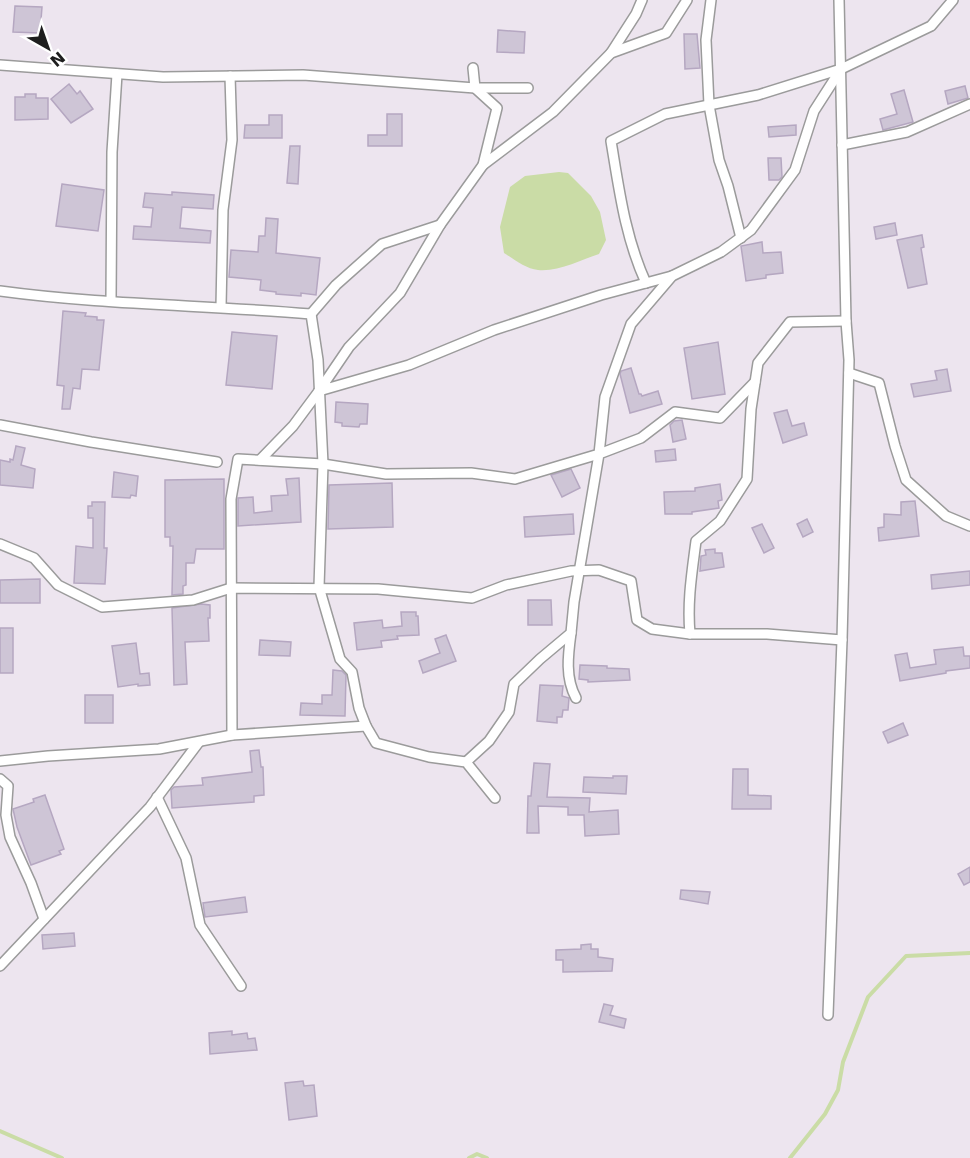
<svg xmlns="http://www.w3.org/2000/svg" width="970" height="1158" viewBox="0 0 970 1158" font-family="'DejaVu Sans',sans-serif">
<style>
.water{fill:#cadca6}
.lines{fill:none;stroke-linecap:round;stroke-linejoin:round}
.stream{stroke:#cadca6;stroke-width:4}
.building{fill:#cec5d6;stroke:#b5a7c1;stroke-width:1.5}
.street-casing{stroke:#9b9b9b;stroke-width:12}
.street{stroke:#fff;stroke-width:9}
</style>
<rect width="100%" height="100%" fill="#ede5ef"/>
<path class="water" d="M559 172 568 173 591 196 600 212 606 240 599 254C581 260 558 272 538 270 526 269 514 259 504 253L500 227 510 187 525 176Z"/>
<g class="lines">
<g class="stream">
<polyline points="0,1131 62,1158"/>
<polyline points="469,1158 477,1154 487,1158"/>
<polyline points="790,1158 825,1114 838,1090 843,1062 868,997 906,956 970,953"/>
</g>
</g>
<g class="building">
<polygon points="15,6 42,7 40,33 13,32"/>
<polygon points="498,30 525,32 524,53 497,52"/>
<polygon points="684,34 697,34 700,68 685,69"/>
<polygon points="69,84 77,94 80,91 93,109 71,123 51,99"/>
<polygon points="965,86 968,98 948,104 945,91"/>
<polygon points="904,90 913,122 883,130 880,119 897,114 891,94"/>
<polygon points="25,94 36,94 36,98 48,98 48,119 15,120 15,97 25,97"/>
<polygon points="387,114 402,114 402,146 368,146 368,135 387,135"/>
<polygon points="269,115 282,115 282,138 244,138 245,125 269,125"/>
<polygon points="796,125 796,135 769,137 768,127"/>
<polygon points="290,146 300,146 298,184 287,183"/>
<polygon points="768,158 781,158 782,177 779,180 769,180"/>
<polygon points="62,184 104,190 98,231 56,226"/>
<polygon points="172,192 214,195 213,209 182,207 180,228 211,231 210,243 133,239 134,226 151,227 153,208 143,207 145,193 172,195"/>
<polygon points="266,218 278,219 276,253 320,258 316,295 301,293 301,296 276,294 276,292 260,290 261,280 229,277 231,250 258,252 259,236 265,236"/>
<polygon points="895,223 897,235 876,239 874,227"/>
<polygon points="922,235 924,247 921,248 927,284 908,288 897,240"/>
<polygon points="762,242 763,253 781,252 783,273 766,275 766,278 746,281 741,246"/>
<polygon points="63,311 86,313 85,316 97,317 97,320 104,320 99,370 82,369 80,389 73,388 70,409 62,409 64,386 57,385"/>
<polygon points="232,332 277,336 272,389 226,385"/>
<polygon points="718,342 725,394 692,399 684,348"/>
<polygon points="631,368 639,394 641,394 642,396 658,391 662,404 630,413 620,374 621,371"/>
<polygon points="947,369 951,391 914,397 911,384 937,380 935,371"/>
<polygon points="336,402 368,404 367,424 360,424 359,427 342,426 342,423 335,422"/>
<polygon points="787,410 792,426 804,423 807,435 783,443 774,413"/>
<polygon points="682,420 686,439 673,442 670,425 674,421"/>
<polygon points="16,446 25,448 21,465 35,469 33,488 0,485 0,460 10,462 10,459 13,460"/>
<polygon points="675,449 676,460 656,462 655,451"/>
<polygon points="571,469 580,488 562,497 551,475"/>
<polygon points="114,472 138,476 136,496 131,495 130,498 112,497"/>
<polygon points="299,478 301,522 238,526 238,498 253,497 254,513 272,511 271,496 288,495 286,479"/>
<polygon points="224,479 224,549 196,549 194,563 186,563 186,585 183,586 183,594 172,595 173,546 170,546 170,537 165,537 165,480"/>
<polygon points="392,483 393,527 328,529 329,485"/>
<polygon points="720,484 722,500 718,501 719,508 692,512 692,514 665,514 664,492 695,491 695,488"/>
<polygon points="915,501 919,536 879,541 878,528 884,527 884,514 901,515 901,502"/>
<polygon points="92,502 105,502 104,548 107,548 105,584 74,583 76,546 93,548 93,518 88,518 88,506 92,506"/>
<polygon points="573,514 574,534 525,537 524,517"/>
<polygon points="807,519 813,532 803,537 797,524"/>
<polygon points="762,524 774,548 764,553 752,528"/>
<polygon points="715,549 715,553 722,553 724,567 700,571 701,556 706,555 705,550"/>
<polygon points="970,571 970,585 932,589 931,575"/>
<polygon points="40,579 40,603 0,603 0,580"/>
<polygon points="528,600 551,600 552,625 528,625"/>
<polygon points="201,604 210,605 210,618 208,618 209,641 185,642 187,684 174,685 172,608"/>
<polygon points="401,612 416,612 416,616 418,616 419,635 397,636 398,639 381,641 382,647 357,650 354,623 382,620 383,628 402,626"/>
<rect x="0" y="628" width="13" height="45"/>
<polygon points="446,635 456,661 423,673 419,661 440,653 435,639"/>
<polygon points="260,640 291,642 290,656 259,655"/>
<polygon points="136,643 140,674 149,673 150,685 138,686 138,684 118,687 112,646"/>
<polygon points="963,647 964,656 970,656 970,668 946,671 946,673 900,681 895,655 907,653 910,668 936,664 934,650"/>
<polygon points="580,665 607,666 607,668 629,669 630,680 588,682 588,680 579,679"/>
<polygon points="333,670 342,671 346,675 345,716 300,715 301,703 322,704 322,695 332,695"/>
<polygon points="540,685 563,686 562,696 569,698 568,710 563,710 562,717 557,717 557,723 537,721"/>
<rect x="85" y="695" width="28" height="28"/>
<polygon points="903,723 908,735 888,743 883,732"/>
<polygon points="259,750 261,767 263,767 264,795 254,796 254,802 172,808 171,790 174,787 203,785 202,778 252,772 250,751"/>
<polygon points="534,763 550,764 547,797 590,798 589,812 618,810 619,834 585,836 584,815 568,815 568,807 538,806 539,833 527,833 528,796 531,796"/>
<polygon points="733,769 748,769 748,795 771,796 771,809 732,809"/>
<polygon points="613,776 627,776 626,794 583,792 584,777 613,778"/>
<polygon points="45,795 64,849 59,851 61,854 31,865 17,827 13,809 34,802 33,799"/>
<polygon points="970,867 970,882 964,885 958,874"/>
<polygon points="681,890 710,892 708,904 680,899"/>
<polygon points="245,897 247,912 205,917 203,903"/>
<polygon points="74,933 75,946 43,949 42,935"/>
<polygon points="591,944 591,949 598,949 598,957 613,959 612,971 563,972 563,960 556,960 556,950 581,949 581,945"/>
<polygon points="604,1004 613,1006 610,1015 626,1019 624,1028 599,1022"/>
<polygon points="232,1031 232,1035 247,1033 248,1039 255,1038 257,1050 210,1054 209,1033"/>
<polygon points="303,1081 304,1086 314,1085 317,1116 289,1120 285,1083"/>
</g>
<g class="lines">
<g class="street-casing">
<g id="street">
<polyline points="711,0 706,40 709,105 719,160 728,186 741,238"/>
<polyline points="611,53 636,14 642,0"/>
<polyline points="0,65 163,77 303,75 475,88 528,88"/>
<polyline points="473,68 475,88 497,108 483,165 440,225 400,293 349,347 319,391 409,365 494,330 601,295 672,276"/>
<polyline points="842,145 907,132 970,104"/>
<polyline points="483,165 553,112 611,53 666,33 687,0"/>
<path d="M646 283C625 237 619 189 611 141L665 114 758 95 841 69 931 26 953 0"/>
<path d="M0 291C103 305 207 305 311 314L318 360 323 464 319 587 340 659 352 672 359 708 366 726"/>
<polyline points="111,301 112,152 117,74"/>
<polyline points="221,307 223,210 232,140 230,76"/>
<polyline points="311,314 336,285 382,244 440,225"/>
<polyline points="849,373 879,383 895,446 906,480 946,516 970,526"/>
<polyline points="0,425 91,442 217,462"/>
<polyline points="260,460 293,426 319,391"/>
<polyline points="0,544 34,558 58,585 102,607 193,600 231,588 378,589 472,598 506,585 571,571 599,570 631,581 637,620 652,629 690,634 767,634 842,640"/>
<path d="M571 633C568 655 565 678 576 698"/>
<path d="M690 634C687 602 692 572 696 541L720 521 747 479 751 409 758 363 790 322 846 321"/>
<polyline points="232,735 231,499 238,459 323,464 386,474 471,473 515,479 599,454 605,397 631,324 672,276 721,252 751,230 795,170 814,111 841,69"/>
<polyline points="0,761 48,756 159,749 232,735 366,726 376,743 429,757 466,762 495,798"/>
<polyline points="466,762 489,741 509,712 514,684 540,659 571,633 574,602 599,454 641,438 675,412 720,418 755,382"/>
<polyline points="0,779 8,786 6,815 10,837 31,883 44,919"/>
<polyline points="157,797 186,858 200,925 241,986"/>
<polyline points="0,966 150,807 199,742"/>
<polyline points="828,1015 842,640 849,360 846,321 839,0"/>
</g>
</g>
<use href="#street" class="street"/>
</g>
<g transform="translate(48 48) rotate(140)" stroke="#ffffff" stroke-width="4.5" paint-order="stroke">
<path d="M0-4.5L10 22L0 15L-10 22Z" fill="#1e1e1e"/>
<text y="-9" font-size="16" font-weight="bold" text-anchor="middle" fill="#1e1e1e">N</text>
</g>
</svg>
